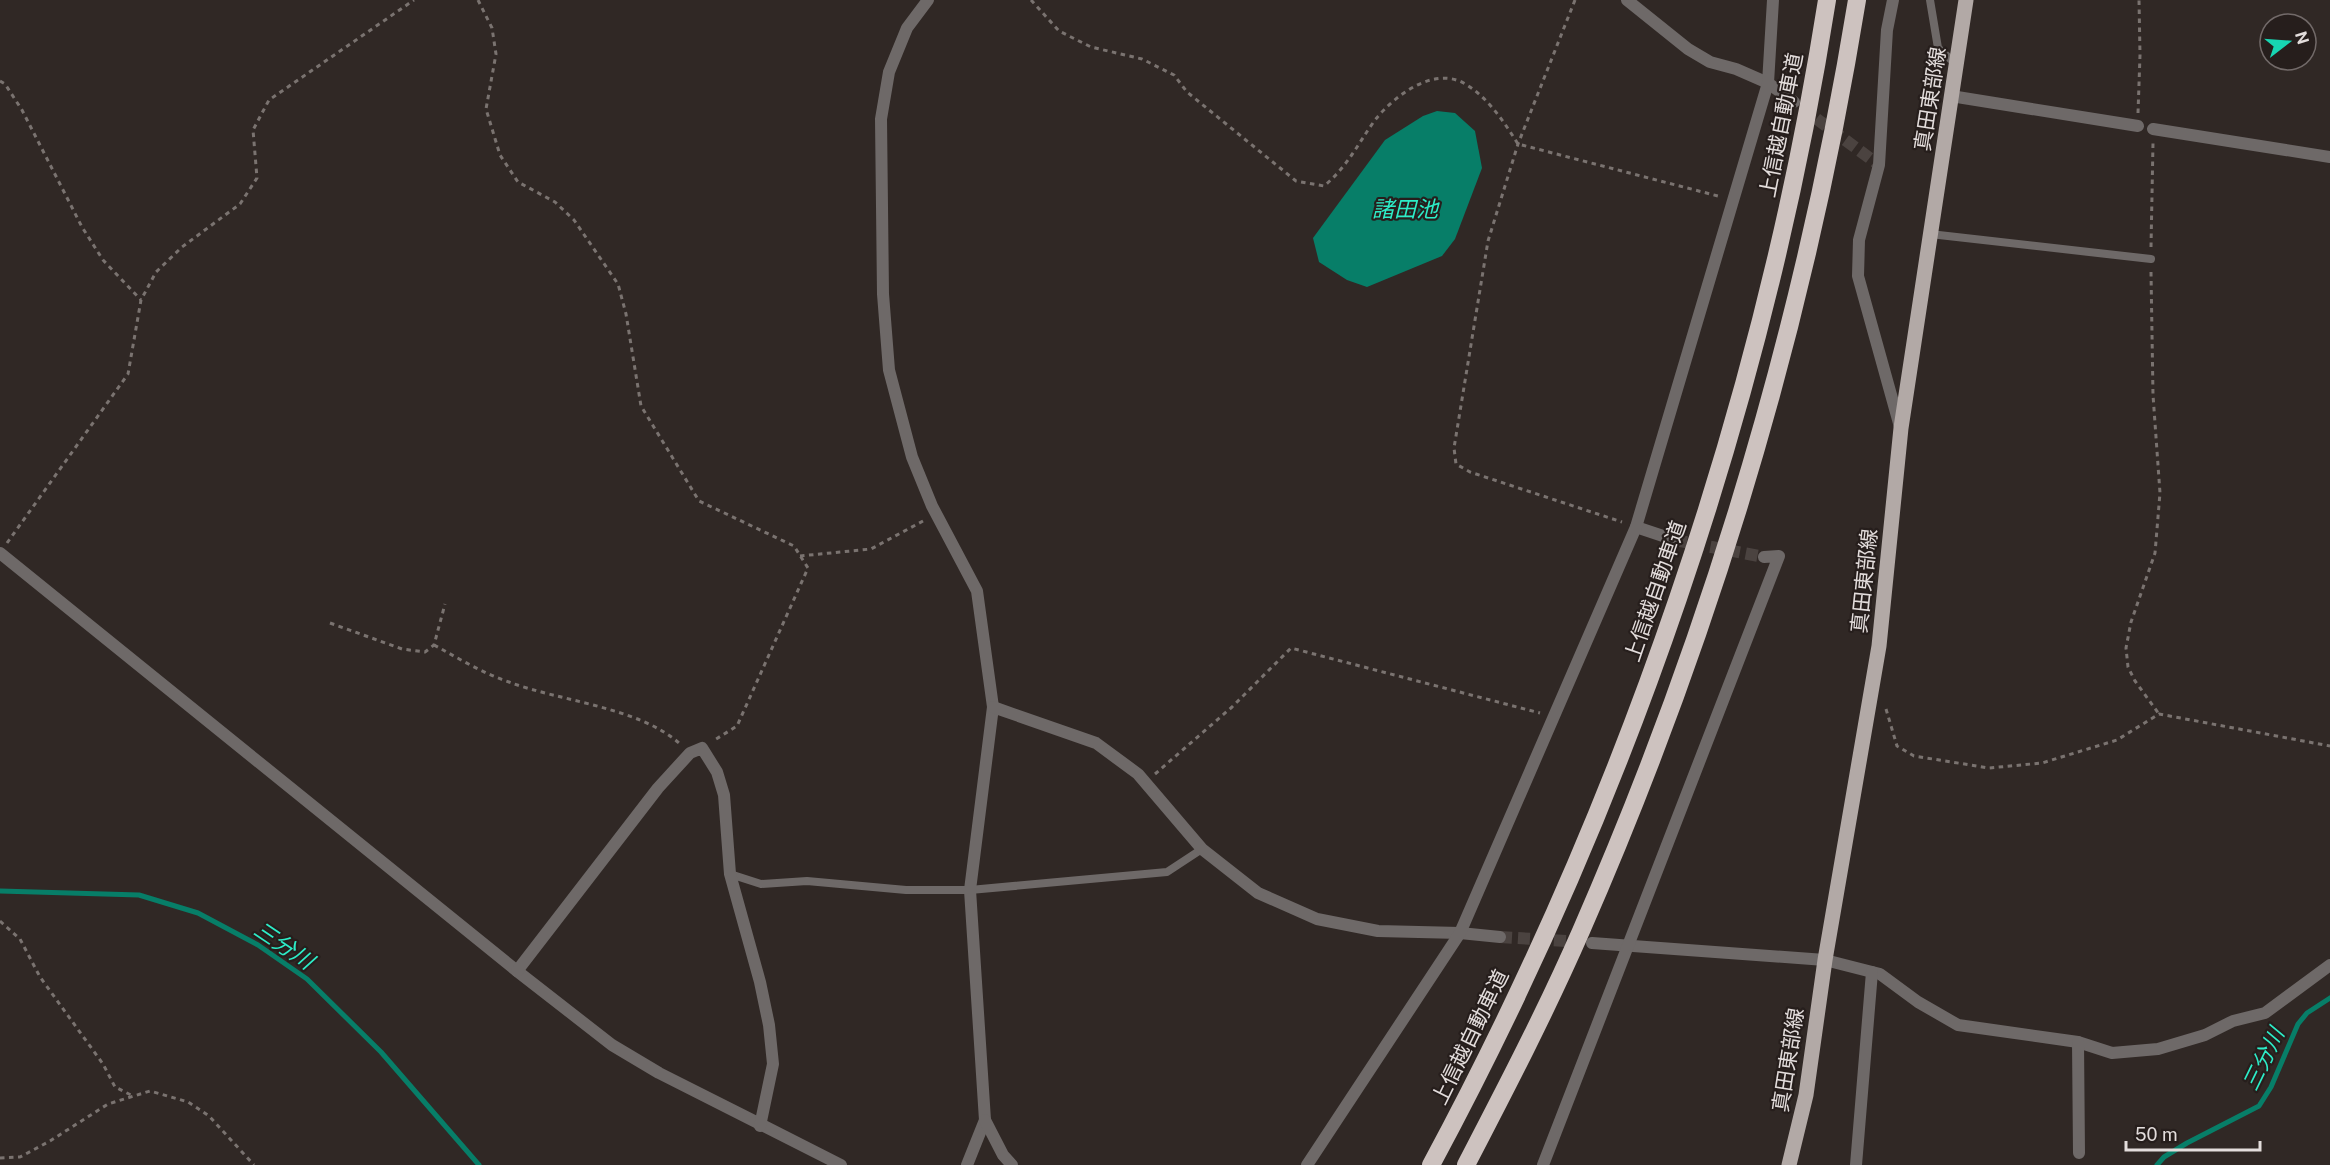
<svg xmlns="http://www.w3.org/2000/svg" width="2330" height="1165" viewBox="0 0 2330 1165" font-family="'Public Sans','Noto Sans JP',sans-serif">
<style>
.water{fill:#077e68}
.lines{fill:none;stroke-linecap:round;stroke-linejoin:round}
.stream{stroke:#077e68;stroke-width:5}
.street-tunnel{stroke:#4b4340;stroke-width:12;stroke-dasharray:12 6;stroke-linecap:butt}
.path{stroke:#7a7370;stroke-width:3;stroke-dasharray:4.5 4.5;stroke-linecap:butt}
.lane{stroke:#6e6968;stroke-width:8}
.street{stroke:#6e6968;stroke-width:12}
.primary{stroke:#b2a9a6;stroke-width:15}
.highway{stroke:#cdc2bf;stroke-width:18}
.labels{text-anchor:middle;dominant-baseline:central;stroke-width:4.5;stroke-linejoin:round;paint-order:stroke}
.street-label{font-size:21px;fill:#e3dddc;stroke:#261e1c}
.water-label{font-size:22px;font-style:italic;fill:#2dedc8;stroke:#261e1c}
</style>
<rect width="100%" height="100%" fill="#302825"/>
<polygon class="water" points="1437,111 1455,113 1475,131 1482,168 1455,239 1442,256 1367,287 1347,280 1319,262 1313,238 1385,140 1423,116"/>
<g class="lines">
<g class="stream">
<polyline points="0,891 139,895 198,913 258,945 307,979 381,1052 479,1165"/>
<polyline points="2157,1165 2164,1157 2187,1143 2259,1106 2271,1087 2298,1024 2307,1013 2330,998"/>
</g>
<g class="street-tunnel">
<polyline points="1802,108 1879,165"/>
<polyline points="1675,540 1764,557"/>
<polyline points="1500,937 1582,942"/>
</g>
<g class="path">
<polyline points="478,0 492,28 496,54 486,109 500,155 518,182 555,202 574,220 618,284 626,314 641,406 699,501 794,546 808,568 737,726 713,741"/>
<path d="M1031 0 1059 31 1091 47 1142 59 1174 75 1187 92 1296 181 1324 186C1348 166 1357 145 1375 120 1394 96 1435 64 1467 85 1489 99 1504 122 1518 144L1718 196"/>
<polyline points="1575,0 1518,144 1488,241 1454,448 1456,464 1470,472 1622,522"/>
<polyline points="0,81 5,84 22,110 82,227 103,260 141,300"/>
<polyline points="2138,113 2140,55 2139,0"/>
<polyline points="2151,247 2153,143"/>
<polyline points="2151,272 2153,395 2160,493 2155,553 2131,622 2126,648 2128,667 2135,681 2159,714"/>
<polyline points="7,543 128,374 141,300 156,272 182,247 240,204 257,178 253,130 269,100 414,0"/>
<polyline points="800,556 871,549 923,521"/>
<polyline points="330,623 402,649 425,652 434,645 445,604"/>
<path d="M434 645C458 658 482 673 509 682 559 701 638 707 679 743"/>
<polyline points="1886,709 1897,746 1914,756 1989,768 2042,763 2117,740 2159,714 2330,746"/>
<polyline points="1155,774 1232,707 1291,648 1540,713"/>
<polyline points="0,921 20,939 40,977 103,1064 115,1087 133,1096"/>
<polyline points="0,1158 20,1157 50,1141 108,1104 150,1091 188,1102 209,1116 254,1165"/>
</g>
<g class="lane">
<polyline points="1930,0 1938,48 1956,64"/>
<polyline points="1930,234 2151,259"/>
<polyline points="730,874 761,884 807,881 906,890 970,890 1167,872 1202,849"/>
</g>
<g class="street">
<polyline points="928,0 907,28 889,72 881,119 883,294 889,370 912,457 932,506 977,591 993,707 970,890 985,1120 967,1165"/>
<polyline points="1627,0 1688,49 1710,62 1736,69 1768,83 1794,102"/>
<polyline points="1893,0 1887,30 1879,165 1859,240 1858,276 1900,427"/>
<polyline points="1951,96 2138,126"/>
<polyline points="2153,129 2330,157"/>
<polyline points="1636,527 1675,540"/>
<polyline points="0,553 517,971 612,1045 659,1073 841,1165"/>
<polyline points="993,707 1096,743 1138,774 1202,849 1258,893 1317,919 1378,931 1460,933 1500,937"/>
<polyline points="1592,943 1825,960 1880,974 1918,1002 1958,1025 2078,1042 2112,1053 2158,1049 2205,1035 2233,1021 2265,1013 2330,965"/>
<polyline points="517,971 658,788 690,753 702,748 717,772 724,795 730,874 760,982 769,1025 773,1064 760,1126"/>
<polyline points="2078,1042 2079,1153"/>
<polyline points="985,1120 1003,1155 1012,1165"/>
<polyline points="1307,1165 1460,933 1636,527 1768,83 1773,0"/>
<polyline points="1543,1165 1779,556 1764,557"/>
<polyline points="1856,1165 1872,972"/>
</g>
<polyline class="primary" points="1789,1165 1806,1095 1825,960 1879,646 1901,428 1966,0"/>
<g class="highway">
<path d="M1431 1165C1624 807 1764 402 1827 0"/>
<path d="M1466 1165C1506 1088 1546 1011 1581 931 1711 634 1805 320 1857 0"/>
</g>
</g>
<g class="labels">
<g class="street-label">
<text transform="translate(1930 99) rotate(-81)">真田東部線</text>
<text transform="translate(1781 125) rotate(-79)">上信越自動車道</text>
<text transform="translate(1864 581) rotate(-84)">真田東部線</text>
<text transform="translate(1655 591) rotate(-71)">上信越自動車道</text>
<text transform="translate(1470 1037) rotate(-64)">上信越自動車道</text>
<text transform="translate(1788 1060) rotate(-81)">真田東部線</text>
</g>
<g class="water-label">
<text x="1405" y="209">諸田池</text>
<text transform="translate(284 945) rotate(34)">三分川</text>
<text transform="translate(2263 1059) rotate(-64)">三分川</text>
</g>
</g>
<g transform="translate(2288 42) rotate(73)"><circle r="28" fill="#261e1c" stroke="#726a69" stroke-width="1.5"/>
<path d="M0-4.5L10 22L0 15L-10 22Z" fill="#17d5b2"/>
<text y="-9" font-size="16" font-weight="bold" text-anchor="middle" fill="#e3dddc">N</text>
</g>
<path d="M2126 1141v9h134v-9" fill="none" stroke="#e3dddc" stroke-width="3"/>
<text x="2135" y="1141" font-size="18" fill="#e3dddc" stroke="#261e1c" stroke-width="4.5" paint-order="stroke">50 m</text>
</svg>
